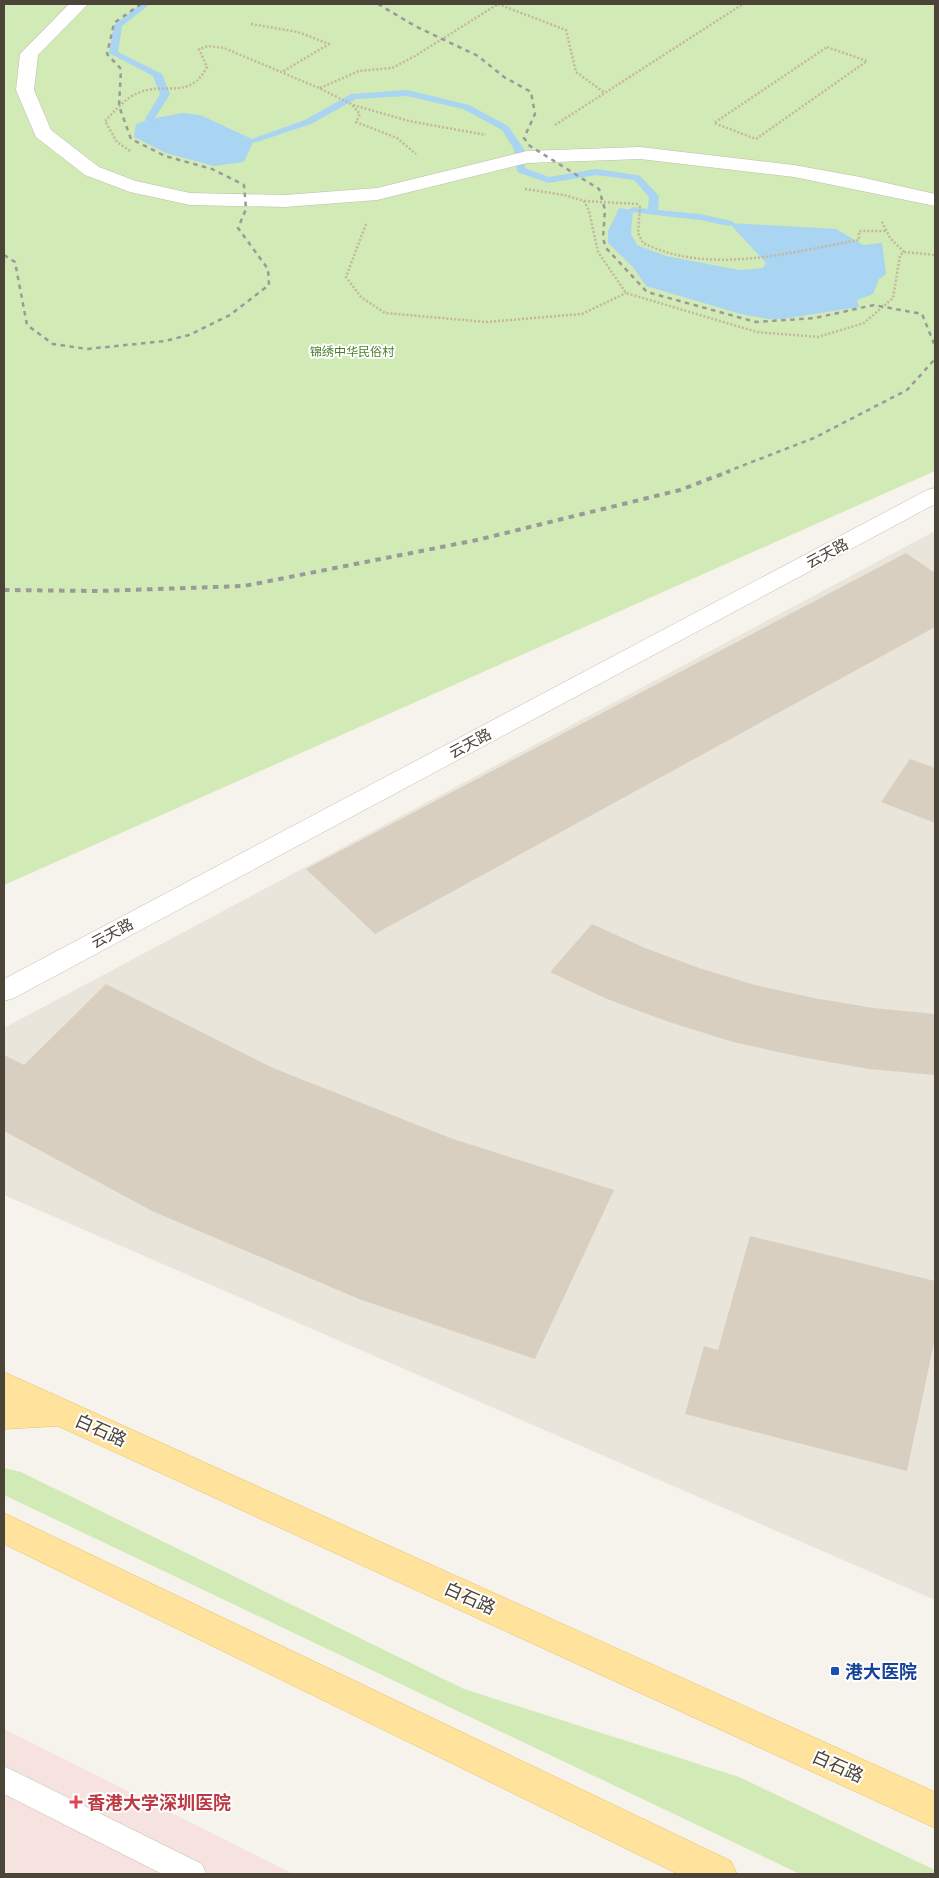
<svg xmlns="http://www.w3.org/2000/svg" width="939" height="1878" viewBox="0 0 939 1878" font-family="Mulish,'Noto Sans SC',sans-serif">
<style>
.residential{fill:#eae5da}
.medical{fill:#f6e3e0}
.green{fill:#d2eab5}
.water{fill:#a9d4f2}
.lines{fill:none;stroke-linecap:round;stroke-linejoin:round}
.stream{fill:#a9d4f2;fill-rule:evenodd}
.building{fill:#d8cfc1}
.service-casing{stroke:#c2bbae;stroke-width:1}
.pedestrian-casing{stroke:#c2bbae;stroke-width:1}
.minor-casing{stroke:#c2bbae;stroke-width:1}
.primary-casing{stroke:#e6c16a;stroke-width:1}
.path{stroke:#c4b79f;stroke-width:2.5;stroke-dasharray:2 2;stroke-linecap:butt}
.service{fill:#fff;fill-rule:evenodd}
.pedestrian{fill:#fff;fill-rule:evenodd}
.minor{fill:#fff;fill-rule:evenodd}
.primary{fill:#ffe39c;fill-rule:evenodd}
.rail-far1{stroke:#9a9a9a;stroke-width:2.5;stroke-dasharray:4.5 4.5;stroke-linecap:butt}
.rail{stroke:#9a9a9a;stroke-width:4;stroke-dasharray:5.5 5.5;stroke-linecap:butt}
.transit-dot{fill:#1a4fb4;stroke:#fff;stroke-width:2}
.health-dot{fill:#e0444e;stroke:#fff;stroke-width:2}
.labels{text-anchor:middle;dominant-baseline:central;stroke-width:4;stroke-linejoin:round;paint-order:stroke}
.far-park-label{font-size:12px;fill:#4a7f2a;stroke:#fff}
.street-label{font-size:15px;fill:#4b4439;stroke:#fff}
.near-street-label{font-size:18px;fill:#4b4439;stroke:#fff}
.near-transit-label{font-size:18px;font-weight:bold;fill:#164399;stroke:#fff;text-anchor:start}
.near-health-label{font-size:18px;font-weight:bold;fill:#be3a42;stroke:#fff;text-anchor:start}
</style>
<rect width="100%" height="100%" fill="#f6f3ec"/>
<polygon class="residential" points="935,531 935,1600 4,1195 4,1028"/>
<polygon class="medical" points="4,1729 293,1874 4,1874"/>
<g class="green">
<polygon points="4,4 935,4 935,471 4,885"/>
<polygon points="4,1468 21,1472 464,1689 739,1777 935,1870 935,1874 800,1874 4,1495"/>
</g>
<g class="water">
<polygon points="183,113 200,115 254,140 244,162 214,166 166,153 134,137 136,124 150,119"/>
<polygon points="619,208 633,210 631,234 637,245 666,256 718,266 740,270 763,268 766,263 729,223 836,229 863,245 882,243 886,274 879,279 873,294 857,300 859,307 782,319 768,319 741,314 646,286 633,267 608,243 608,231"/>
</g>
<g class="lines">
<g class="stream">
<polygon points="141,4 150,4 122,26 118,52 162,74 170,94 153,121 150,122 145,119 160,94 153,76 109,53 114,25"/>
<polygon points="407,90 469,105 508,126 524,149 525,168 549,177 596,169 637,175 640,176 659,196 658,210 700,214 732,221 734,223 729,226 700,220 630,212 628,210 633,207 648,209 649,197 634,180 596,175 548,183 517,172 514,149 502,130 463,109 407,96 356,99 311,124 257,142 251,142 249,140 305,120 351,94"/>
</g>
</g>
<g class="building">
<polygon points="906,553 935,573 935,627 375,934 306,869"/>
<polygon points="910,759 935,768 935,823 881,802"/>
<polygon points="592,924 645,948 699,968 755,985 814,998 874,1008 935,1014 935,1075 869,1069 801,1057 733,1042 669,1022 607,999 550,972"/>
<polygon points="106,984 273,1068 453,1139 614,1190 535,1359 359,1299 152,1211 4,1131 4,1055 24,1065"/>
<polygon points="750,1236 935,1281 935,1338 907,1471 685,1414 704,1346 718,1350"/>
</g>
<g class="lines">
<g class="service-casing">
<polygon id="service" points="4,1766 202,1864 206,1874 162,1874 4,1794"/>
</g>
<g class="pedestrian-casing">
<polygon id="pedestrian" points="69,4 88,4 38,55 34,90 51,130 99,167 136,181 190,193 285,195 377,188 527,151 640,147 794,165 860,177 935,194 935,206 794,177 640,159 527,163 377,200 285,207 190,205 130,192 85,175 36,137 16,90 20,54"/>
</g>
<g class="minor-casing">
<polygon id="minor" points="935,488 935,504 14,998 4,1001 4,979 927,490"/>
</g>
<g class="primary-casing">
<g id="primary">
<polygon points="4,1372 935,1792 935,1828 58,1426 4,1429"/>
<polygon points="4,1513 731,1861 737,1874 678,1874 4,1544"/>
</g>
</g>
<g class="path">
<polyline points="498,4 566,30 576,72 605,93"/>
<polyline points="251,24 298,32 329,44 282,72"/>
<polygon points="827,47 867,61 756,139 714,123"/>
<polyline points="320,88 359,71 392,68 415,56 498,4"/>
<polyline points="353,105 409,121 486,135"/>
<polyline points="555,125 743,4"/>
<path d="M130 151 117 142 105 121C115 111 125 98 138 93 166 81 189 101 207 67L199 49 208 46 224 48 319 88 351 104 360 114 356 122 397 138 416 154"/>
<polyline points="525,189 564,195 584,201 589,211 598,252 626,293 757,332 818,337 864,323 893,298 900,255 904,252 890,238 881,220"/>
<path d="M584 201 637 204 640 207 638 233 643 243C709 276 791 252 859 240V231H886"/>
<polyline points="366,224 346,277 361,297 385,313 486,322 582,314 626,293"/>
<polyline points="904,252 935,255"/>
</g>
<use href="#service" class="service"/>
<use href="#pedestrian" class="pedestrian"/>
<use href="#minor" class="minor"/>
<use href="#primary" class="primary"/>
<g class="rail-far1">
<polyline points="378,4 415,26 478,56 504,77 531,92 535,114 524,138 530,146 599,189 605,210 603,238 606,248 647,292 756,322 815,318 874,305 922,314 935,346"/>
<polyline points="4,255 15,262 27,325 53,344 87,349 165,341 189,335 230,315 269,285 268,269 238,228 246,209 244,185 212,169 165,156 131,139 119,106 121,69 107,54 114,23 141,4"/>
<polyline points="726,472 814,438 907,390 935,359"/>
</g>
<polyline class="rail" points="4,590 98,591 244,586 477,540 680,490 730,471"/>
</g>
<rect class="transit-dot" x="830" y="1666" width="10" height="10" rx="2.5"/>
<path class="health-dot" d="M73.5 1794.5h5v5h5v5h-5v5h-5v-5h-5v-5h5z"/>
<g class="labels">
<g class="far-park-label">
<text x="352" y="351">锦绣中华民俗村</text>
</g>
<g class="street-label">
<text transform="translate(827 553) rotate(-28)">云天路</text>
<text transform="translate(470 743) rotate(-28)">云天路</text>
<text transform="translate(112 933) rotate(-28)">云天路</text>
</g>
<g class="near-street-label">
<text transform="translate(101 1430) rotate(24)">白石路</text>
<text transform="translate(470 1598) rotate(24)">白石路</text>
<text transform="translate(838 1766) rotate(24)">白石路</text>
</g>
<g class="near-transit-label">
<text x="845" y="1671">港大医院</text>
</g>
<g class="near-health-label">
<text x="87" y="1802">香港大学深圳医院</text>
</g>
</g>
<rect width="939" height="1878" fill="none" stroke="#4b4439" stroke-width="10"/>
</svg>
